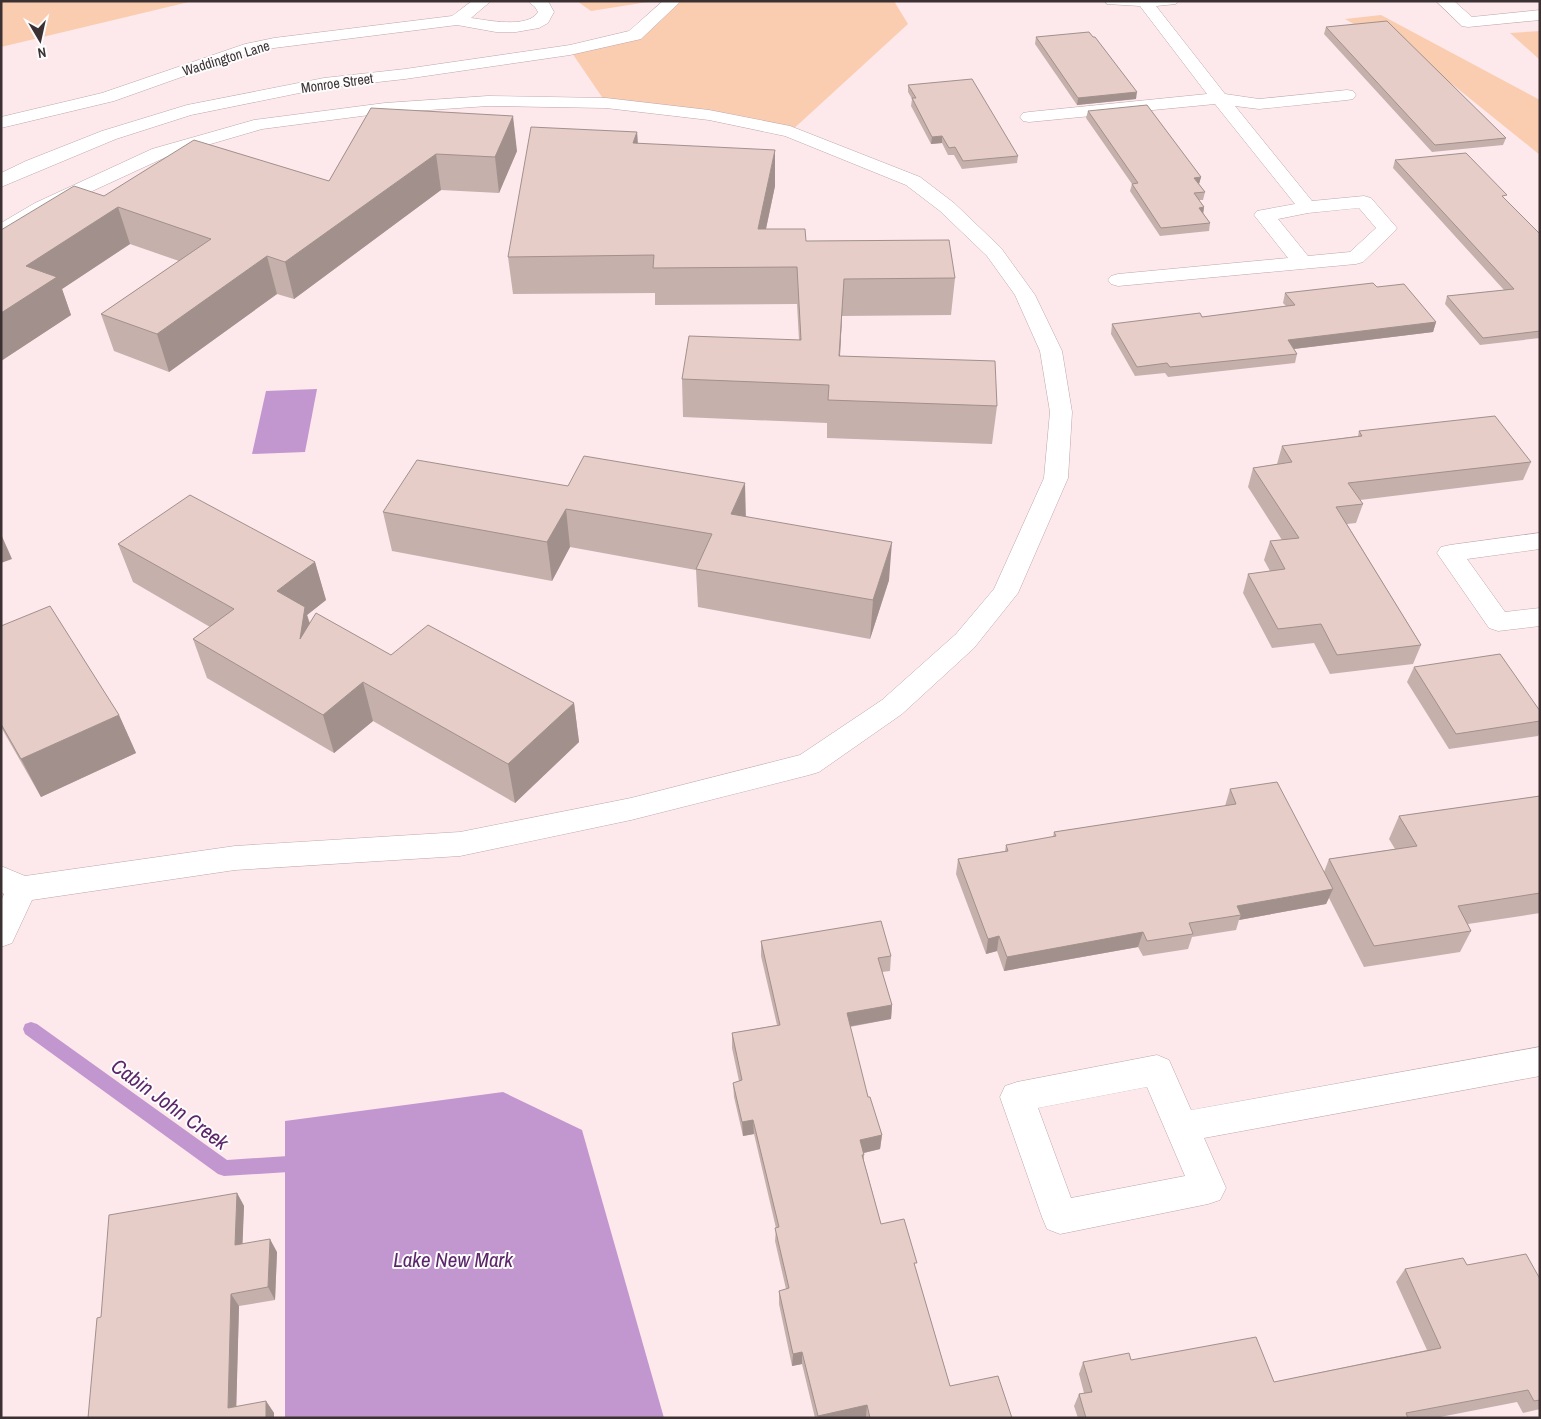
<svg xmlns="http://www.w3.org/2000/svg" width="1541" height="1419" viewBox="0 0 1541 1419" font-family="'Archivo Narrow',sans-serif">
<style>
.green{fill:#facdb0}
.water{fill:#c296cf}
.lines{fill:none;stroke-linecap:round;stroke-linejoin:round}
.stream{fill:#c296cf;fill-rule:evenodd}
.minor-casing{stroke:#bfa7ab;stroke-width:1}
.minor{fill:#fff;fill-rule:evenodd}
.wall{fill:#c6b0ac}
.shaded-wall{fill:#a1908c}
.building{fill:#e6cdc8;stroke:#a1908c}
.labels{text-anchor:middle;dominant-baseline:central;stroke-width:4;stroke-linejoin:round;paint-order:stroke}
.far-street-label{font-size:14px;fill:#3b3133;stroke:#fcfcfc}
.near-water-label{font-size:21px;font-style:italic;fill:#5b256a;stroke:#fcfcfc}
</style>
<rect width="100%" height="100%" fill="#fde8ec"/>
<g class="green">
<polygon points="1,1 193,1 1,47"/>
<polygon points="577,1 654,1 591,11"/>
<polygon points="673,1 894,1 908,24 790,132 606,103 570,50 635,35"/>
<polygon points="1381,15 1540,100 1540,155 1437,72 1345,19"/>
<polygon points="1540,31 1540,60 1510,33"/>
</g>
<g class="water">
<polygon points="317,389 305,452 252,454 266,391"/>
<polygon points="503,1092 582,1130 664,1418 285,1418 285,1121"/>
</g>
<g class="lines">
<polygon class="stream" points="31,1022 37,1024 227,1160 304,1155 310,1157 313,1163 310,1169 304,1171 224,1176 218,1174 25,1034 23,1029 25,1024"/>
<g class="minor-casing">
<g id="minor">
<path d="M472 1H491L471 18C487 20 528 29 538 12L535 7 528 1H548L554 12 548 23 539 28 516 32H496L457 25 274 48 249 53 114 101 1 128V117L102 93 245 44 274 38 452 16Z"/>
<polygon points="663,1 681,1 641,39 570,55 405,79 324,88 191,115 116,139 1,187 1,173 26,161 102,131 187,105 324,78 405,69 570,45 629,31"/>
<path d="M1105 1H1178L1176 4 1156 6 1225 94 1259 99 1347 90 1353 91 1356 95 1353 99 1347 100 1259 109 1235 106 1312 201 1364 196 1371 198 1397 228 1394 232 1363 262 1356 264 1118 286 1111 284 1108 280 1111 276 1118 274 1288 258 1254 215 1257 211 1295 204 1215 104 1029 122 1023 121 1020 117 1023 113 1029 112 1207 94 1140 6 1107 4ZM1359 208 1376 228 1350 252 1308 256 1278 219 1308 213Z"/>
<polygon points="1436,1 1454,1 1472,17 1540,10 1540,20 1468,27 1462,26"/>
<polygon points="488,96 606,98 709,110 790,126 920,177 954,203 1001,248 1035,295 1062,351 1072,412 1068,478 1018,593 974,648 902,714 819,772 809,775 631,820 460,856 235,870 32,900 12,943 1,947 1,901 4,894 1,892 1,866 25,876 235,846 460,832 631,798 800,755 882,700 956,634 994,589 1044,478 1050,412 1040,351 1015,295 987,256 940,211 906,185 785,136 709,120 606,108 488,106 385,113 262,129 166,157 49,211 8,236 1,238 1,223 35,203 152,149 254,120 385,103"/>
<polygon points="1540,533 1540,549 1467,559 1505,612 1540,608 1540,626 1498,631 1489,628 1437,553 1441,547 1450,545"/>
<path d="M1540 1047V1076L1204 1138 1226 1188 1220 1200 1208 1204 1060 1234 1047 1229 1042 1217 1000 1097 1005 1086 1017 1082 1157 1055 1169 1060 1191 1110ZM1147 1087 1185 1176 1071 1198 1038 1108Z"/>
</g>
</g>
<use href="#minor" class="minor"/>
</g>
<g class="wall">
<polygon points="1326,27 1506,138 1503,145 1432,152 1324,34"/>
<polygon points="1036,37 1093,37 1136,99 1077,105 1035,44"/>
<polygon points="908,85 1018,156 1017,163 962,169 954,155 948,155 942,143 931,144 911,106 912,99 908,92"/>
<polygon points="371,108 517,151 499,193 441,190 294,299 277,294 169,372 114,351 101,314 179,261 130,244 62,289 71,315 1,361 1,230 104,196 329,181"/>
<polygon points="1088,111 1201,177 1199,184 1205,192 1203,200 1199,200 1204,207 1203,213 1210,223 1209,231 1160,236 1130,191 1132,184 1086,118"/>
<polygon points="637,132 638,143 775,186 766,229 806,241 955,278 951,315 842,316 840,356 997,406 992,444 827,438 827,423 683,417 682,379 799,340 797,304 655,305 655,293 513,294 508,257"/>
<polygon points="1395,160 1505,199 1540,234 1540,338 1480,345 1445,304 1447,296 1504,290 1393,168"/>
<polygon points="1377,287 1436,322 1433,332 1294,349 1297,354 1295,363 1168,377 1165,373 1135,376 1111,334 1112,324 1202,317 1286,306 1283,303 1285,293"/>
<polygon points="1359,431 1531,462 1523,480 1360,500 1363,504 1356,523 1347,524 1421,645 1413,664 1330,674 1314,643 1272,648 1243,593 1248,574 1270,571 1264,560 1270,541 1282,540 1248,487 1253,468 1277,464 1282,446 1358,436"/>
<polygon points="568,486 746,516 889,580 870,639 698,607 696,570 570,547 552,581 392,551 383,512"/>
<polygon points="118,544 315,562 326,600 307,615 310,623 391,655 574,703 579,742 515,803 373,721 334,753 207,678 193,639 210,627 133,582"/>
<polygon points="1,626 119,715 136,753 41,797 1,727"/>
<polygon points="1414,667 1540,711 1540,733 1538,736 1449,749 1407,682"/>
<polygon points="1230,789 1324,872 1329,859 1395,849 1389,839 1399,816 1540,796 1540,913 1468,924 1471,931 1460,952 1364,967 1329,898 1326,904 1239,920 1236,930 1192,937 1188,949 1143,956 1138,947 1004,971 997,951 986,954 956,874 958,859 1005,851 1006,845 1053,837 1054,832 1225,806"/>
<polygon points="761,941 891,956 890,971 882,972 892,1005 891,1019 850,1027 868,1097 882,1135 880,1149 864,1153 864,1161 881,1224 916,1270 950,1386 1012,1418 866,1418 866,1417 861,1418 815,1418 802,1364 792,1366 779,1304 779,1291 786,1289 775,1241 776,1228 754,1134 743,1136 734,1097 733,1083 739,1081 732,1048 732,1033 777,1025 761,956"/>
<polygon points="237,1193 244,1206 242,1244 277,1252 275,1300 239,1306 236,1407 266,1401 274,1413 88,1418 101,1317"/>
<polygon points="1467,1265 1540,1279 1540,1409 1523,1413 1517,1402 1435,1418 1078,1418 1074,1406 1079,1394 1084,1393 1079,1374 1083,1362 1131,1360 1274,1382 1427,1350 1396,1282 1405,1269"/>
</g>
<g class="shaded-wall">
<polygon points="1137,92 1136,99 1077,105 1078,98"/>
<polygon points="513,116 517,151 499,193 495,157"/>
<polygon points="637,132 639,168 633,143"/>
<polygon points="942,136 942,143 931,144 932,137"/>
<polygon points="775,150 775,186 758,266 758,229"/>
<polygon points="436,154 441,190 294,299 285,262"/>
<polygon points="1201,177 1199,184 1194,178"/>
<polygon points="118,207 130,244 62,289 71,315 1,361 1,313 26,266"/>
<polygon points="1204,207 1203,215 1199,208"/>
<polygon points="267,256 277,294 169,372 157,334"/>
<polygon points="844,279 842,316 838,393 839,356"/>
<polygon points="1436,322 1433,332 1285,350 1288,340"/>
<polygon points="745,483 746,521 731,514"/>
<polygon points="566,509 570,547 552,581 547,542"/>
<polygon points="1,534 12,559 1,563"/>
<polygon points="892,542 889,580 870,639 873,600"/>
<polygon points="315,562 326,600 307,615 316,646 311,678 277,591"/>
<polygon points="363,682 373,721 334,753 323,715"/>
<polygon points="574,703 579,742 515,803 508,764"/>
<polygon points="119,715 136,753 41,797 21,759"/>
<polygon points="1333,889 1326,904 1239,920 1241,915 1237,906"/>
<polygon points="1143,932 1138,947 1004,971 1007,957"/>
<polygon points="999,936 997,951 986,954 988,939"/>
<polygon points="892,1005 891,1019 846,1027 847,1013"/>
<polygon points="753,1120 754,1134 743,1136 742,1122"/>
<polygon points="882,1135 880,1149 859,1154 860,1140"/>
<polygon points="237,1193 244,1206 242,1258 235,1245"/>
<polygon points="270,1239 277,1252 275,1300 268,1287"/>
<polygon points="231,1294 239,1306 236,1418 228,1408"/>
<polygon points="802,1352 802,1364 792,1366 793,1354"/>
<polygon points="266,1401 274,1413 274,1418 266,1418"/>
<polygon points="867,1405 866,1417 861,1418 818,1418 818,1416"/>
</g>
<g class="building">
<polygon points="1387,21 1506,138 1435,145 1326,27"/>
<polygon points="1089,32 1093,37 1095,37 1137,92 1078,98 1036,37"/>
<polygon points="972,79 1018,156 963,161 955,147 949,148 942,136 932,137 912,98 916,98 908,85"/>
<polygon points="1147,105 1201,177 1194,178 1205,192 1194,193 1204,207 1199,208 1210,223 1161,228 1132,184 1138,183 1088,111"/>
<polygon points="371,108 513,116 495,157 436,154 285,262 267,256 157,334 101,314 211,239 118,207 26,266 57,277 1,313 1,230 74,186 104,196 194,140 329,181"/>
<polygon points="531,127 637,132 633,143 775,150 758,229 805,229 806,241 949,240 955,278 844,279 839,356 995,361 997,406 828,400 829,385 682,379 689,336 801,340 797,267 653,268 654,255 508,257"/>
<polygon points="1466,153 1507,195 1502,196 1540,234 1540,331 1483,338 1447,296 1514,289 1395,160"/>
<polygon points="1373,283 1377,287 1404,284 1436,322 1288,340 1297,354 1170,367 1167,363 1137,367 1112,324 1200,313 1202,317 1295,305 1285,293"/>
<polygon points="1495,416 1531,462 1348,483 1363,504 1336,507 1421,645 1337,655 1321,624 1278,629 1248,574 1285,569 1270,541 1299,538 1253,468 1292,462 1282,446 1362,436 1359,431"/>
<polygon points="584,456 745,483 731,514 892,542 873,600 696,569 712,534 566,509 547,542 383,512 417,460 568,486"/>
<polygon points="190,495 315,562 277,591 305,607 300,639 316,613 391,655 428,625 574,703 508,764 363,682 323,715 193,639 234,609 118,544"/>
<polygon points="50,606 119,715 21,759 1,724 1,626"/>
<polygon points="1500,654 1540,711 1540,721 1456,734 1414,667"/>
<polygon points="1277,782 1333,889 1237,906 1241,915 1189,923 1193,934 1147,941 1143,932 1007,957 999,936 988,939 958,859 1008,851 1006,845 1056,836 1054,832 1236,804 1230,789"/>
<polygon points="1540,796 1540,893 1458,906 1471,931 1374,946 1329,859 1417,846 1399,816"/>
<polygon points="881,921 891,956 878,958 892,1005 847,1013 868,1097 870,1097 882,1135 860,1140 864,1155 862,1155 881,1224 904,1219 917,1263 914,1263 950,1386 998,1376 1012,1418 870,1418 867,1405 818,1416 802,1352 793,1354 779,1291 789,1288 775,1228 779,1227 753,1120 742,1122 733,1083 742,1080 732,1033 780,1025 761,941"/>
<polygon points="237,1193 235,1245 270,1239 268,1287 231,1294 228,1408 266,1401 266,1418 88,1418 97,1318 101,1317 109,1215"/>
<polygon points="1526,1254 1540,1279 1540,1400 1534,1401 1528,1390 1406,1413 1408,1418 1086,1418 1079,1394 1092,1392 1083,1362 1129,1353 1131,1360 1256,1337 1274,1382 1441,1348 1405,1269 1463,1258 1467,1265"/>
</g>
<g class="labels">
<g class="far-street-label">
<text transform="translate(226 58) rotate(-17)">Waddington Lane</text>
<text transform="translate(337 83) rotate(-8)">Monroe Street</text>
</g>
<g class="near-water-label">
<text transform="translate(170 1104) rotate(36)">Cabin John Creek</text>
<text x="453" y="1259">Lake New Mark</text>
</g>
</g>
<rect width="1541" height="1419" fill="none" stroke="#3b3133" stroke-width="5"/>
<g transform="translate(40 40) rotate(171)" stroke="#fcfcfc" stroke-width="4" paint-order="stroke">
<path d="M0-4L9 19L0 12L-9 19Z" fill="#3b3133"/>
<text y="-8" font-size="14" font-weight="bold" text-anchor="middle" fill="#3b3133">N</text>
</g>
</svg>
